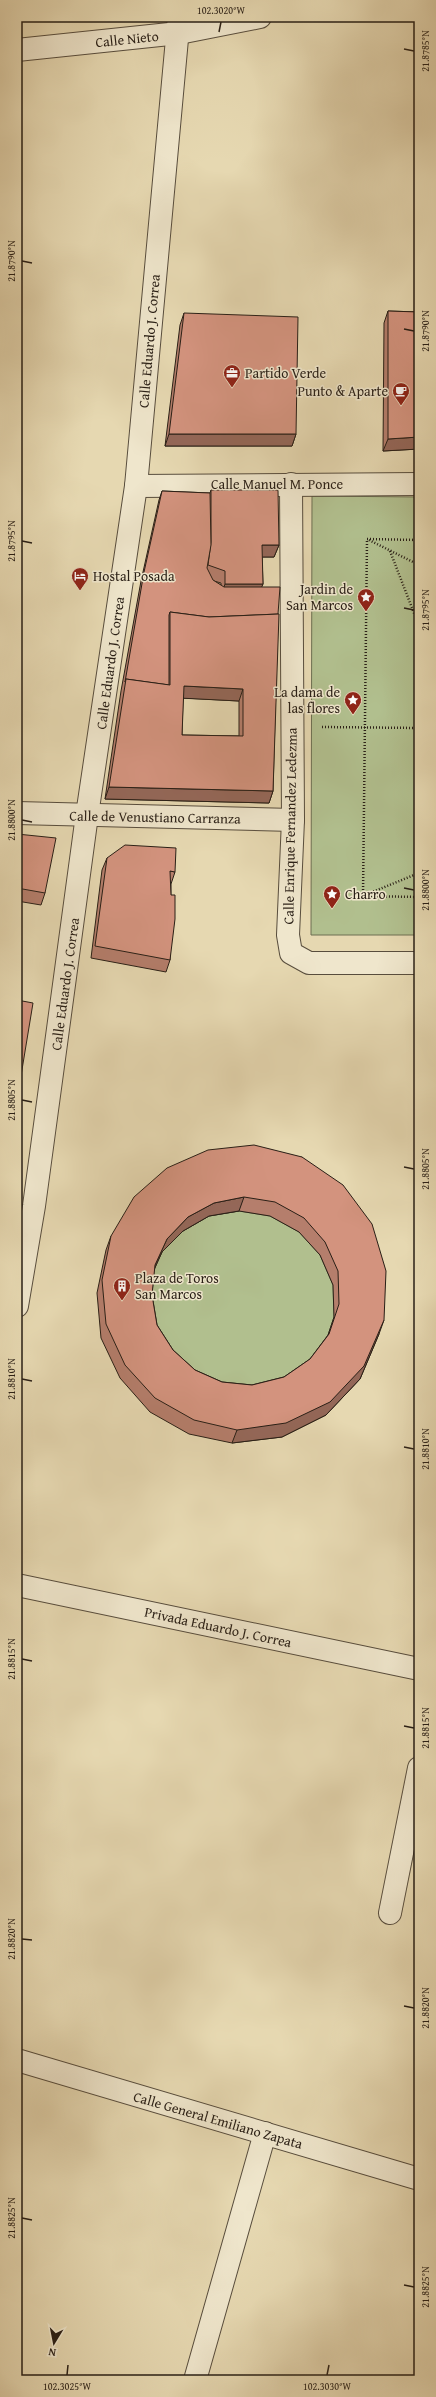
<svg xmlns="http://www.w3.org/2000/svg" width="436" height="2397" viewBox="0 0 436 2397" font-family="'Gentium Book Plus',serif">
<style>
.green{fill:#b1bf8e;stroke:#6d6f52}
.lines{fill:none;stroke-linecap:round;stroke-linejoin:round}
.minor-casing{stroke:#584d3d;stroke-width:24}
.path{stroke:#291f16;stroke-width:2.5;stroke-dasharray:1 2;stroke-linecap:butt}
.minor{stroke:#efe6cc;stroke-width:22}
.wall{fill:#b57e6c;stroke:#291f16;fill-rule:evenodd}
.shaded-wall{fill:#946758;stroke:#291f16}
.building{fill:#d3937e;stroke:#291f16;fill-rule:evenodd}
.ticks{fill:none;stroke:#291f16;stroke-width:1.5}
.labels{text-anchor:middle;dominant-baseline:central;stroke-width:3;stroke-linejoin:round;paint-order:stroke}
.street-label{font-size:14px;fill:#291f16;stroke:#efe6cc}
.poi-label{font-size:14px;fill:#291f16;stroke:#efe6cc;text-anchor:start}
.neatline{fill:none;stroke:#291f16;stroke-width:1.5}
.ticks-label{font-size:10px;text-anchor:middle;fill:#291f16}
</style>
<rect width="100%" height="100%" fill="#e6d8b1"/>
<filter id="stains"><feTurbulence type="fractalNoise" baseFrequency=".005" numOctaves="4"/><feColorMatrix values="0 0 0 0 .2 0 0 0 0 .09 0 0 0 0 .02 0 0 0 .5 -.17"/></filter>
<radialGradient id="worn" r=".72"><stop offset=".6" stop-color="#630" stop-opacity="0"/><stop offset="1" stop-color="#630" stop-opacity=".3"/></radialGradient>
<g class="green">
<polygon points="312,496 419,497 419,935 311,935"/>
<polygon points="239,1211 270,1216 299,1232 320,1255 333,1285 334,1317 324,1347 305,1373 217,1395 152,1338 150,1279 162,1252 183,1231 209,1216"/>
</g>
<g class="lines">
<g class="minor-casing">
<g id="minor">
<polyline points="17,50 179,33 260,17"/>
<polyline points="291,484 293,820 288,935 291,953 309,963 419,963"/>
<polyline points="136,486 419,484"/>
<polyline points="17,813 293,820"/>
<polyline points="17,1306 34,1206 87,815 136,486 179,17"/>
<polyline points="17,1585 419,1669"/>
<polyline points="390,1913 419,1768"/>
<polyline points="17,2060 419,2179"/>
<polyline points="195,2380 265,2133"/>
</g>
</g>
<g class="path">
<polyline points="369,540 419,565"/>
<polyline points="419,540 367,539 363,896 419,897"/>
<polyline points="390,551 419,626"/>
<polyline points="322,727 419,728"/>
<polyline points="416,728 419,748"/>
<polyline points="365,895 419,873"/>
</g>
<use href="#minor" class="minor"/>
</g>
<g class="wall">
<polygon points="388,311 419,312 419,449 383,451 384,323"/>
<polygon points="184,313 296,434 292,446 165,446 180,325"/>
<path d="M211 490 279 545 274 557H262L263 584 261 587 278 614 273 791 269 803 105 799 121 691 141 581 159 500 162 491 210 493ZM214 581 221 583V585ZM183 698 239 701V736L182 735Z"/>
<polygon points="17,834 45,893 41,905 17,901"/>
<polygon points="107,858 175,872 171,884 170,960 166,972 91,958 102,870"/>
<path d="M302 1157 379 1334 360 1379 326 1415 282 1437 232 1443 189 1434 150 1412 120 1378 101 1338 97 1293 106 1250 111 1236ZM239 1211 270 1216 299 1232 320 1255 333 1285 334 1317 328 1335 310 1359 284 1377 252 1385 222 1382 195 1370 173 1350 157 1325 152 1295 154 1269 162 1252 183 1231 209 1216Z"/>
</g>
<g class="shaded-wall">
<polygon points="169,434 296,434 292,446 165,446"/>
<polygon points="419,437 419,449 383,451 388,439"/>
<polygon points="262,545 279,545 274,557 257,557"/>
<polygon points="225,584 263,584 258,596 221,596"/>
<polygon points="184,686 243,689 239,701 179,698"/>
<polygon points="109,787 273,791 269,803 105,799"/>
<polygon points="244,1197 239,1211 209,1216 183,1231 162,1252 150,1279 155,1265 167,1239 188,1217 214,1203"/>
<polygon points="384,1320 379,1334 360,1379 326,1415 282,1437 232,1443 237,1430"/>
</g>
<g class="building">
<polygon points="388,311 419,312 419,437 388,439"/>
<polygon points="184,313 298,317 296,434 169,434"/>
<polygon points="211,490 278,490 279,545 262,545 263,584 225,584 225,571 208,565 211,542"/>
<polygon points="162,491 210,493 211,545 207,568 213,580 224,587 280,587 278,614 209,617 170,612 169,615 169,685 126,679 125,682 144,572"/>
<path d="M170 612 209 617 279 614 273 791 109 787 126 679 170 685ZM184 686 243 689V736L182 735Z"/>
<polygon points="17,834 56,838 45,893 17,888"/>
<polygon points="125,845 176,848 175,872 170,871 171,895 175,895 175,919 170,960 95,946 107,858"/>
<polygon points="17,1000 33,1003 17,1100"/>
<path d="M254 1145 302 1157 343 1185 372 1224 386 1271 384 1320 364 1366 330 1402 286 1423 237 1430 194 1420 155 1398 125 1365 106 1324 102 1280 111 1236 134 1197 167 1168 208 1150ZM244 1197 275 1202 304 1218 325 1242 338 1271 339 1304 329 1334 310 1359 284 1377 252 1385 222 1382 195 1370 173 1350 157 1325 152 1295 155 1265 167 1239 188 1217 214 1203Z"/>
</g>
<path class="ticks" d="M219 32 221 22M404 49 414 51M22 261 32 263M404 329 414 331M22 541 32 543M404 608 414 610M22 820 32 822M404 888 414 890M22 1100 32 1102M404 1167 414 1169M22 1379 32 1381M404 1447 414 1449M22 1659 32 1661M404 1726 414 1728M22 1939 32 1940M404 2006 414 2008M22 2218 32 2220M404 2285 414 2287M67 2375 68 2365M327 2375 329 2365"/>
<defs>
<g id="office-pin" transform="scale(0.9)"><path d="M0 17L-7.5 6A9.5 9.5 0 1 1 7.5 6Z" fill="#8f2418" stroke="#efe6cc"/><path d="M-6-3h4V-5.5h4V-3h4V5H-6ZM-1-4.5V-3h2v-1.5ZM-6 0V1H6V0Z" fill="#fff"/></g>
<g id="cafe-pin" transform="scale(0.9)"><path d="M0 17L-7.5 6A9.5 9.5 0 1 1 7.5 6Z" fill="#8f2418" stroke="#efe6cc"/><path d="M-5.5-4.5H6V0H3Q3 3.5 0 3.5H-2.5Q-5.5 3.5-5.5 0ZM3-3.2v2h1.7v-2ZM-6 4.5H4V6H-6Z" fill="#fff"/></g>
<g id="hotel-pin" transform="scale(0.9)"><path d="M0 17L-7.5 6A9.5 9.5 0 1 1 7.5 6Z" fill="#8f2418" stroke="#efe6cc"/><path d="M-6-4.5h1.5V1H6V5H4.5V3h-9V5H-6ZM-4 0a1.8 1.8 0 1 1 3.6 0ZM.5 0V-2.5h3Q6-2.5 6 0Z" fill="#fff"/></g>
<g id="sight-pin" transform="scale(0.9)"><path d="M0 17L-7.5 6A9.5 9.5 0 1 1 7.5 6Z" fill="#8f2418" stroke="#efe6cc"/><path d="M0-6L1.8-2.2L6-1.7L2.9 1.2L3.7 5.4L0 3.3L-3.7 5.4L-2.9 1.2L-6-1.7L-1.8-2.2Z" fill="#fff"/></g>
<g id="building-pin" transform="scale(0.9)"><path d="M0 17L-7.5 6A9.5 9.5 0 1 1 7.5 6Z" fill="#8f2418" stroke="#efe6cc"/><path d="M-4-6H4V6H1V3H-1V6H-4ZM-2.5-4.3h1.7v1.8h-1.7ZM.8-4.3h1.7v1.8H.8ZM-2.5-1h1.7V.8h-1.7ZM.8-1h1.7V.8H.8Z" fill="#fff"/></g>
</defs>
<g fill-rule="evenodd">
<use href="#office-pin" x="232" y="373"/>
<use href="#cafe-pin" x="401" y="391"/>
<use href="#hotel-pin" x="80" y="576"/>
<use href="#sight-pin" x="366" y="597"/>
<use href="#sight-pin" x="353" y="700"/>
<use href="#sight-pin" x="332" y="894"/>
<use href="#building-pin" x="122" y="1286"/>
</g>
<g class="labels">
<g class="street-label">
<text transform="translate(127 39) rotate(-6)">Calle Nieto</text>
<text transform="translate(149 341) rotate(-85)">Calle Eduardo J. Correa</text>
<text x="277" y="484">Calle Manuel M. Ponce</text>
<text transform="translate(110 663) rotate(-82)">Calle Eduardo J. Correa</text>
<text transform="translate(155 817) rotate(1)">Calle de Venustiano Carranza</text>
<text transform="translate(290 826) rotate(-89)">Calle Enrique Fernandez Ledezma</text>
<text transform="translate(65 984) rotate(-82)">Calle Eduardo J. Correa</text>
<text transform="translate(218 1627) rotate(12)">Privada Eduardo J. Correa</text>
<text transform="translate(218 2120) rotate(16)">Calle General Emiliano Zapata</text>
</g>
<g class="poi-label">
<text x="245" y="373">Partido Verde</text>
<text x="388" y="391" text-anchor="end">Punto &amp; Aparte</text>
<text x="93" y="576">Hostal Posada</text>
<text x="353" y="589" text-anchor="end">Jardin de<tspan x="353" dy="16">San Marcos</tspan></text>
<text x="340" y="692" text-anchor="end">La dama de<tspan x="340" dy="16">las flores</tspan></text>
<text x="345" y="894">Charro</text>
<text x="135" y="1278">Plaza de Toros<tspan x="135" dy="16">San Marcos</tspan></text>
</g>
</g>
<rect width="436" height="2397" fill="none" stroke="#e6d8b1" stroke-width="44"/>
<g transform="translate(54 2343) rotate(190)" stroke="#efe6cc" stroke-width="3" paint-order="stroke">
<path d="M0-3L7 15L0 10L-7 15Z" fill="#291f16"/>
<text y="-6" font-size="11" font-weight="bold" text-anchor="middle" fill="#291f16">N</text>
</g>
<rect x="22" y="22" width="392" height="2353" class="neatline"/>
<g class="ticks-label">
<text x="221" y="14">102.3020°W</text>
<text transform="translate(425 51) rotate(-90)" y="4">21.8785°N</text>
<text transform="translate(11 261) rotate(-90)" y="4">21.8790°N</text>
<text transform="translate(425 331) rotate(-90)" y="4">21.8790°N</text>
<text transform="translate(11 541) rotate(-90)" y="4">21.8795°N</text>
<text transform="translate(425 610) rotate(-90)" y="4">21.8795°N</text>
<text transform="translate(11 820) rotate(-90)" y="4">21.8800°N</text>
<text transform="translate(425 890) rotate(-90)" y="4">21.8800°N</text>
<text transform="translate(11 1100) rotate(-90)" y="4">21.8805°N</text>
<text transform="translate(425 1169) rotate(-90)" y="4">21.8805°N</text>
<text transform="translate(11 1379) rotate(-90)" y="4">21.8810°N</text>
<text transform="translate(425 1449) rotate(-90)" y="4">21.8810°N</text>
<text transform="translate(11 1659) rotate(-90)" y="4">21.8815°N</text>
<text transform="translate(425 1728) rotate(-90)" y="4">21.8815°N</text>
<text transform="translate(11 1939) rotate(-90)" y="4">21.8820°N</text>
<text transform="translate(425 2008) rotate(-90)" y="4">21.8820°N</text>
<text transform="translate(11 2218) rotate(-90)" y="4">21.8825°N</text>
<text transform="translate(425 2287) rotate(-90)" y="4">21.8825°N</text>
<text x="67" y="2390">102.3025°W</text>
<text x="327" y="2390">102.3030°W</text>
</g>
<rect width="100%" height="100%" filter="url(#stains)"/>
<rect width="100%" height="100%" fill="url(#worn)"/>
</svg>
